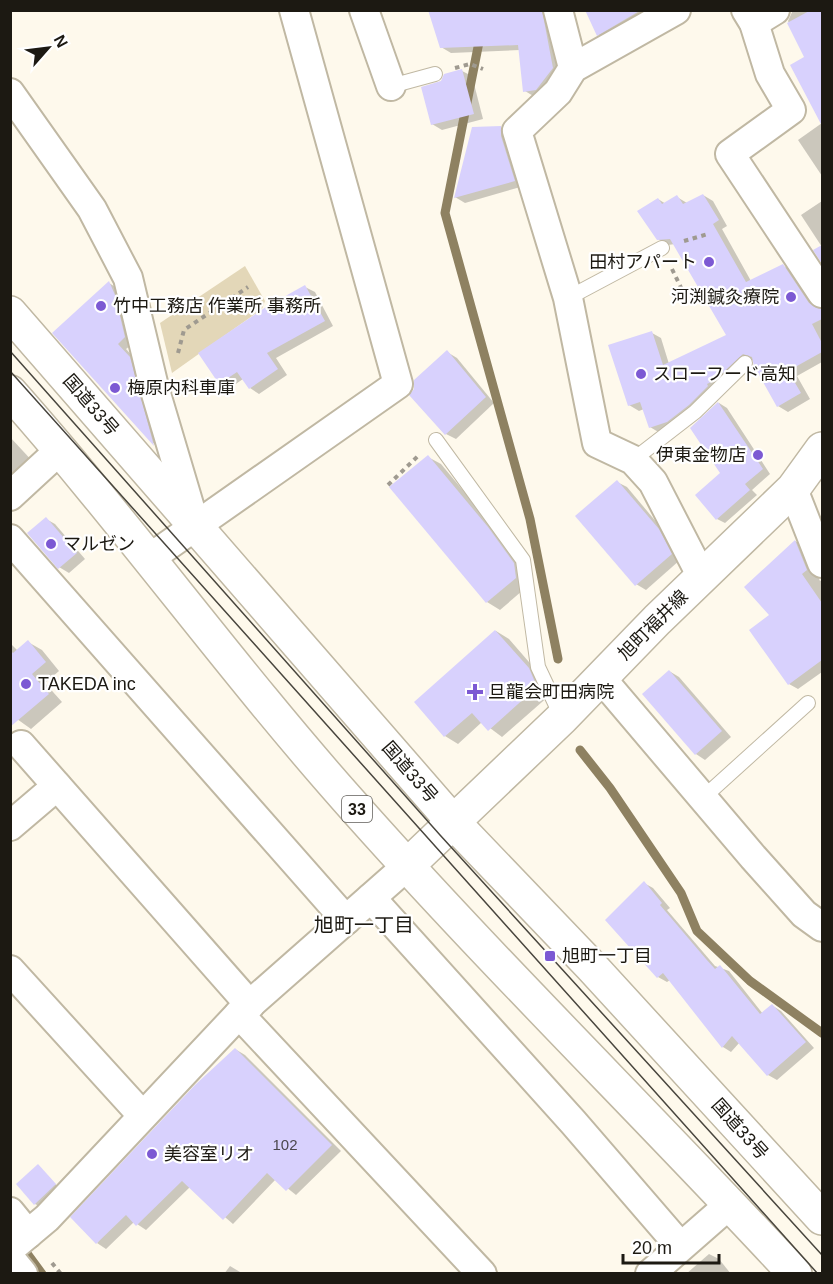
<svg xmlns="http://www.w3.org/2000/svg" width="833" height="1284" viewBox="0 0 833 1284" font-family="Arial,'Noto Sans JP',sans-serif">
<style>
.green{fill:#e3d7b8}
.shadow{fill:#0003}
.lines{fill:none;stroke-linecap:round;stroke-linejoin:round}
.stream{stroke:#8e8161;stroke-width:9}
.building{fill:#d8d1fd}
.service-casing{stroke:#c0b8a3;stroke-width:16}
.minor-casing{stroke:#c0b8a3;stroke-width:32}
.tertiary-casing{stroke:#c0b8a3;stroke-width:36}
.trunk-casing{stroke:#c0b8a3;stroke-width:36}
.path{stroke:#9f9a90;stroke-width:4;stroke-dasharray:4.5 4.5;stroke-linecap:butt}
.service{stroke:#fff;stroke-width:14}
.minor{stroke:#fff;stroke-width:28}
.tertiary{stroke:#fff;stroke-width:33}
.trunk{stroke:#fff;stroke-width:33}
.tram{stroke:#49463e;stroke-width:1.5}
.poi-dot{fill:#7c59d3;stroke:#fff;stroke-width:2}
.labels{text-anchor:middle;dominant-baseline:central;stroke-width:4.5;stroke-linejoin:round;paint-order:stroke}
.number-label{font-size:15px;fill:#4b474d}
.shield{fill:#fff;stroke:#605e59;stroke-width:1.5}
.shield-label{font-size:16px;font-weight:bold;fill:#1c1912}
.poi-label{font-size:18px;fill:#1c1912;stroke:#fff;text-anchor:start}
.street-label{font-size:18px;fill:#1c1912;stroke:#fff}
.neighbourhood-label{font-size:20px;fill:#1c1912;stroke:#fff}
</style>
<rect width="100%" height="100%" fill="#fef9ec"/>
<polygon class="green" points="245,266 265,301 262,309 172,373 160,323"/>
<g class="shadow">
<polygon points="430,10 552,10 562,74 535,97 525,91 520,50 451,53 441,47"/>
<polygon points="587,10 647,10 608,40 598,34"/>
<polygon points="793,10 822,10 822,122 792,66 806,58 788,21"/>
<polygon points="462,71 472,76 483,119 442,130 432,124 442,82"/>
<polygon points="822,123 822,176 798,140"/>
<polygon points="501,128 511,133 524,186 465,203 455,197"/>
<polygon points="703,195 713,201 727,226 722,229 751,281 783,266 793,271 822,313 822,362 797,376 810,399 788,412 778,406 754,359 725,385 660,433 650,427 644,409 639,411 629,405 652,333 661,338 669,364 728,336 675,244 668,245 658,239 658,199 666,204 677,197 687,203"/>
<polygon points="822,201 822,261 815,250 822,247 801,215"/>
<polygon points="109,283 117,288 134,343 126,349 139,363 162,448 155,445 54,333"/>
<polygon points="305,287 315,292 333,326 276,358 287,375 259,394 250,388 243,379 230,388 220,383"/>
<polygon points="447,352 457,358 494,403 456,439 446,434 411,395"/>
<polygon points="719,403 727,408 770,474 752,490 757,495 725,523 717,519 722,473"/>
<polygon points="10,437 35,464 10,489"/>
<polygon points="428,457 441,464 501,536 527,572 529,585 500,610 487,602 392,487"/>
<polygon points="617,482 627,487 668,536 680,560 646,590 636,584"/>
<polygon points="46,519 55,524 85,559 69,573 59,567"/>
<polygon points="795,541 804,546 820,581 822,580 822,672 798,689 789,684 771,615"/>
<polygon points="496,631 509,639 542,677 550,695 502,737 482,722 458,744 445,736 416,702"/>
<polygon points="28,642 42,650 59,671 45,683 62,702 31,729 10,714 10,643 18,651"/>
<polygon points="669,671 679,677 731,737 705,760 696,754 644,694"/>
<polygon points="644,883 653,888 670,908 667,910 715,966 729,971 763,1014 773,1006 781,1011 814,1048 777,1080 768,1075 740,1042 731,1052 723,1047 670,980 667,982 658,977"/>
<polygon points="235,1049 245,1055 341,1151 296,1195 276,1179 233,1224 190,1187 146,1230 134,1222 106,1249 97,1243"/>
<polygon points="38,1166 59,1188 39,1206 35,1204"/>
<polygon points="709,1254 719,1259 731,1274 686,1274"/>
<polygon points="230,1266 240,1272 242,1274 224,1274"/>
</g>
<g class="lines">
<g class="stream">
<polyline points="480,37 445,213 530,519 558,659"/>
<polyline points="580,750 610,788 681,893 697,931 750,981 822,1033"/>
<polyline points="20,1244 42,1274"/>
</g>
</g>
<g class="building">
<polygon points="428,10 542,10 553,68 536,90 523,92 518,45 440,48"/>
<polygon points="585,10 641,10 597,36"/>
<polygon points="811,10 822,10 822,126 790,65 804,57 787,23"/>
<polygon points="462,69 474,114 431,125 421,87 441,81 444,74"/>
<polygon points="501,126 501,136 515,181 454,198 472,127"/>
<polygon points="703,194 719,220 713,224 746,282 783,264 809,303 822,309 822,319 812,324 822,343 822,352 788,371 801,393 777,407 754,366 752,357 743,354 715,380 707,384 708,386 689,405 667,422 649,428 640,402 628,406 608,345 652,331 663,365 726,335 670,239 657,240 637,211 658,198 662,204 677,195 683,204"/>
<polygon points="822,245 822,264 813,250"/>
<polygon points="109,281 115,295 125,337 118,344 130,357 154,446 52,333"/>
<polygon points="305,285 325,321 267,353 278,369 249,389 237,372 219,384 198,353 266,307"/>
<polygon points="447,350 486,397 445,435 409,395 414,389 414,380"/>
<polygon points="718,402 763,469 745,484 750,490 716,520 695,495 720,473 690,428"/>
<polygon points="428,455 488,527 514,563 516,578 486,603 389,487"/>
<polygon points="617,480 659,529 672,554 635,586 575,516"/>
<polygon points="46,517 77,553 58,569 27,533"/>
<polygon points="795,540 807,570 802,574 822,603 822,660 788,685 749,630 769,615 744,587"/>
<polygon points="495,630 529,668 537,687 488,731 472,713 444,737 414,702"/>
<polygon points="28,640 46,662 32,674 49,694 10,727 10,650 13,653"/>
<polygon points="669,670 722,731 695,755 642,694"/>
<polygon points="644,881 662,903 660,905 706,959 715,969 720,965 760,1014 772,1004 806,1042 767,1076 732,1036 722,1048 663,973 657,978 605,920"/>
<polygon points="235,1048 332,1145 286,1191 267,1173 223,1220 182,1181 136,1226 126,1215 96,1244 70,1217 195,1085"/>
<polygon points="38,1164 56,1184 34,1205 16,1184"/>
</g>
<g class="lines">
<g class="service-casing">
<g id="service">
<polyline points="391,86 435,74"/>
<polyline points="568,298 662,248"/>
<polyline points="436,440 523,560 538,667 562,718"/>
<polyline points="633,460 695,412 745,363"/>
<polyline points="704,797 808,703"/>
</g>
</g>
<g class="minor-casing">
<g id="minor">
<polyline points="364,10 391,86"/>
<polyline points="558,10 573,68"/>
<polyline points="676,10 573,68 558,92 517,131 568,298 597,443 633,460 653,482 702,577"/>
<polyline points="746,10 754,23 770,74 791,110 730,154 822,293"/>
<polyline points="754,23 775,10"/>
<polyline points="10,93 92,209 128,278 154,387 195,525"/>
<polyline points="793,489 822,563"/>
<polyline points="10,496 61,449"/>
<polyline points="10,539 346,920"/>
<polyline points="150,558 398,384 294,10"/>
<polyline points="601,678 753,857 804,914 822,927"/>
<polyline points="21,745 250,1005"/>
<polyline points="10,826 57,786"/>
<polyline points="371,898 573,1122 680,1246"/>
<polyline points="10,970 142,1115"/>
<polyline points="239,1014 482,1274"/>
<polyline points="10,1212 28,1234"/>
<polyline points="10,1249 47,1218 239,1014 407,866"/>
<polyline points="10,1258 23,1274"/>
<polyline points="650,1274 730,1204"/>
</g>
</g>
<g class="tertiary-casing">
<polyline id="tertiary" points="407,866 562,718 657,620 793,489 822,449"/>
</g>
<g class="trunk-casing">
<g id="trunk">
<polyline points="10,313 454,823 591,966 822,1218"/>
<path d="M10 392C127 524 230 667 347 799 491 962 647 1114 795 1274"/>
</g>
</g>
<g class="path">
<polyline points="455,68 470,64 483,69"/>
<polyline points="684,241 708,234"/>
<polyline points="672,269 686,298"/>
<polyline points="178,353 184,330 248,287"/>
<polyline points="388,485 420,454"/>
<polyline points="52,1263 61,1274"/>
</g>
<use href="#service" class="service"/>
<use href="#minor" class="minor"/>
<use href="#tertiary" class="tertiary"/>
<use href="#trunk" class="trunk"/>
<g class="tram">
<polyline points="10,351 440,835 822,1255"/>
<polyline points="10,371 818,1274"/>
</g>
</g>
<g class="poi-dot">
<circle cx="709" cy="262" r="6"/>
<circle cx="791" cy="297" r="6"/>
<circle cx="101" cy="306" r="6"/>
<circle cx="641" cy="374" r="6"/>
<circle cx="115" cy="388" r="6"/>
<circle cx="758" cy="455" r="6"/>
<circle cx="51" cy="544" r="6"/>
<circle cx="26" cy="684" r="6"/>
<path d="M472 683h6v6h6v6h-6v6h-6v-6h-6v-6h6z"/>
<rect x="544" y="950" width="12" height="12" rx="3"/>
<circle cx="152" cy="1154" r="6"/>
</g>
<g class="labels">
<g class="number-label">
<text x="285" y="1144">102</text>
</g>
<rect class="shield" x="342" y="796" width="30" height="26" rx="4.5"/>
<g class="shield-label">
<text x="357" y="809">33</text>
</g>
<g class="poi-label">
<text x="697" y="262" text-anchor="end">田村アパート</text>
<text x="779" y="297" text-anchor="end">河渕鍼灸療院</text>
<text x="113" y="306">竹中工務店 作業所 事務所</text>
<text x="653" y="374">スローフード高知</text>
<text x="127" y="388">梅原内科車庫</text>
<text x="746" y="455" text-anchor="end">伊東金物店</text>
<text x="63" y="544">マルゼン</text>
<text x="38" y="684">TAKEDA inc</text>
<text x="488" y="692">旦龍会町田病院</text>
<text x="562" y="956">旭町一丁目</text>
<text x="164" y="1154">美容室リオ</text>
</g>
<g class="street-label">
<text transform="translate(91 405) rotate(49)">国道33号</text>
<text transform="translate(653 625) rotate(-45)">旭町福井線</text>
<text transform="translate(410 772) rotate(49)">国道33号</text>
<text transform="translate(740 1129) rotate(48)">国道33号</text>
</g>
<g class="neighbourhood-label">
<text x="364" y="925">旭町一丁目</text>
</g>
</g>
<rect width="833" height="1284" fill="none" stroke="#1c1912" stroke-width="24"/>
<g transform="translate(48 48) rotate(62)" stroke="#ffffff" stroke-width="4.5" paint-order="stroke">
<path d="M0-4.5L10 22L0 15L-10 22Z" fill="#1c1912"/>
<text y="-9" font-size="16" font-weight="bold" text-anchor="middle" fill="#1c1912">N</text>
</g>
<path d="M623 1254v9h96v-9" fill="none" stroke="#1c1912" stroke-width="3"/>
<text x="632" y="1254" font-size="18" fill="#1c1912" stroke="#ffffff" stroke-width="4.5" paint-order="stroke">20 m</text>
</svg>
